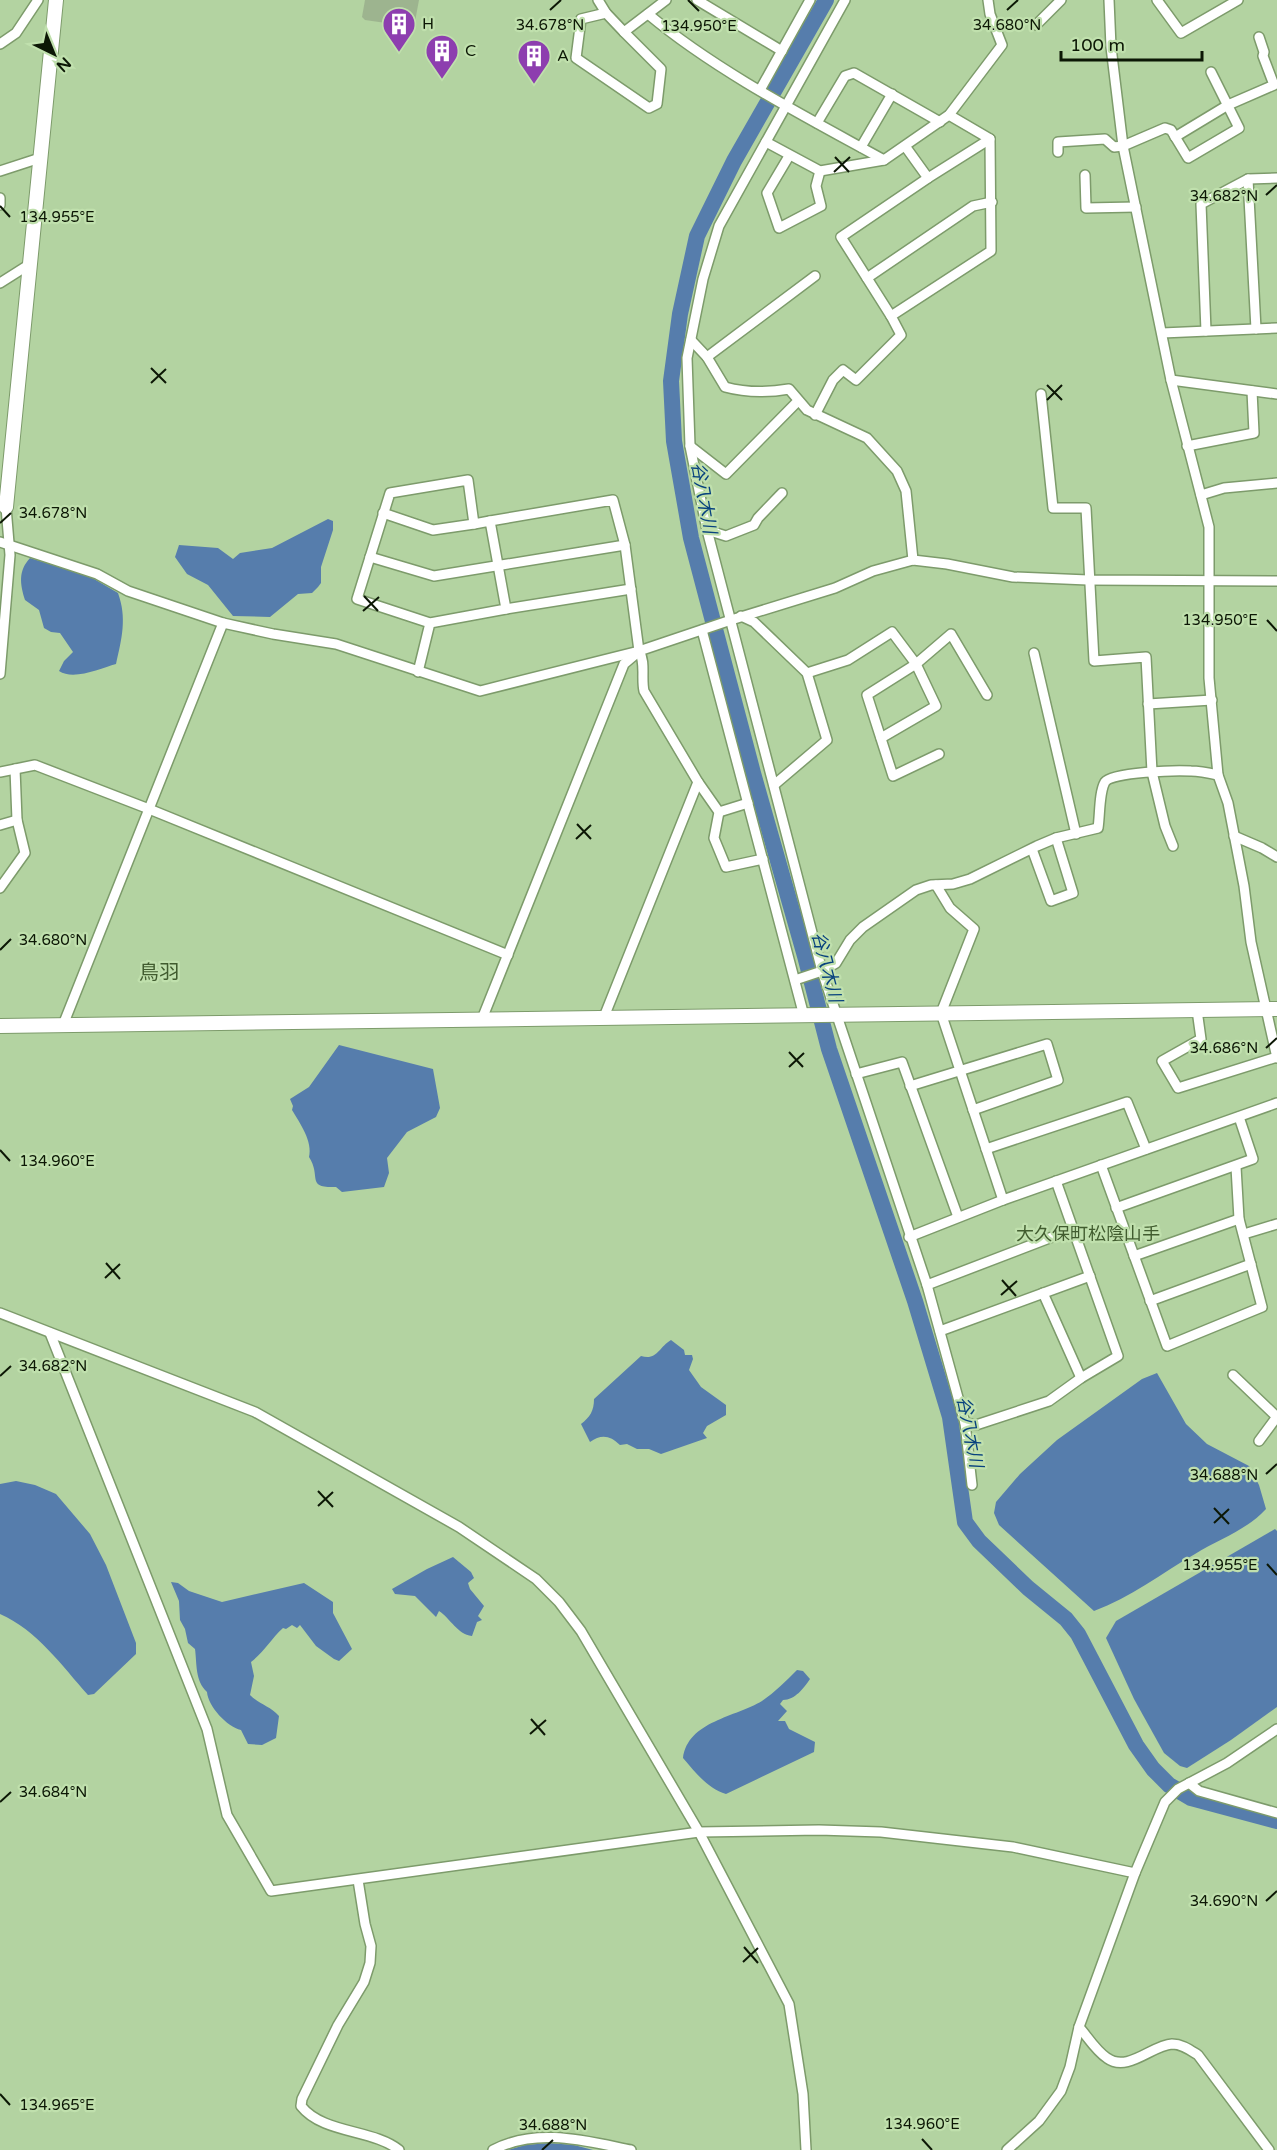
<svg xmlns="http://www.w3.org/2000/svg" width="1277" height="2150" viewBox="0 0 1277 2150" font-family="'Varela Round','Noto Sans JP',sans-serif">
<style>
.green{fill:#9db48f}
.water{fill:#567dac}
.lines{fill:none;stroke-linecap:round;stroke-linejoin:round}
.river{stroke:#567dac;stroke-width:16}
.street-casing{stroke:#7d9b6b;stroke-width:12}
.secondary-casing{stroke:#7d9b6b;stroke-width:16}
.street{stroke:#fff;stroke-width:9}
.secondary{stroke:#fff;stroke-width:14}
.ticks{fill:none;stroke:#0c1705;stroke-width:2}
.labels{text-anchor:middle;dominant-baseline:central;stroke-width:4.5;stroke-linejoin:round;paint-order:stroke}
.poi-label{font-size:16px;fill:#0c1705;stroke:#c0e0ad;text-anchor:start}
.water-label{font-size:18px;font-style:italic;fill:#08427e;stroke:#c0e0ad}
.neighbourhood-label{font-size:18px;fill:#415c2f;stroke:#c0e0ad}
.quarter-label{font-size:20px;fill:#415c2f;stroke:#c0e0ad}
.ticks-label{font-size:15px;text-anchor:middle;fill:#0c1705;stroke:#c0e0ad;stroke-width:4.5;stroke-linejoin:round;paint-order:stroke}
</style>
<rect width="100%" height="100%" fill="#b3d3a1"/>
<polygon class="green" points="365,0 419,0 414,27 365,20 362,17"/>
<g class="water">
<polygon points="328,519 333,521 333,530 321,567 321,583 318,587 312,593 298,594 270,617 233,616 208,585 187,574 175,557 179,545 218,548 233,559 240,553 272,548"/>
<path d="M30 558 89 576 118 593C127 618 122 638 116 664 101 668 74 681 59 671L64 661 73 652 60 633 51 632 44 628 39 610 25 600C20 584 18 571 30 558Z"/>
<path d="M339 1045 433 1069 440 1108 436 1117 407 1132 387 1158 389 1173 384 1187 342 1192 336 1187C305 1188 322 1177 309 1157 313 1142 300 1123 292 1110L293 1106 290 1099 309 1087Z"/>
<path d="M671 1340 684 1350 685 1355H692L693 1359 689 1370 701 1387 726 1405V1415L707 1426 703 1433 707 1438 661 1454 649 1449H637L627 1444 620 1445C610 1435 601 1434 590 1442L581 1424C590 1417 594 1411 594 1399L641 1356C657 1361 659 1347 671 1340Z"/>
<path d="M1157 1373 1186 1424 1207 1444 1249 1466 1259 1485 1266 1509C1247 1530 1219 1539 1195 1554 1162 1573 1130 1598 1094 1611L999 1525 994 1513 996 1502 1020 1474 1057 1440 1142 1379Z"/>
<path d="M16 1481 35 1485 56 1494 90 1534 106 1565 136 1643V1654L94 1694 88 1695C62 1666 37 1630 0 1614V1484Z"/>
<polygon points="1275,1529 1277,1531 1277,1707 1231,1740 1187,1768 1180,1766 1164,1753 1134,1699 1106,1638 1116,1621"/>
<path d="M453 1557 471 1572 474 1578 468 1583 470 1589 484 1606 478 1616 482 1620 477 1622 472 1636C457 1634 451 1619 439 1611L436 1617 415 1596 395 1594 392 1589 427 1569Z"/>
<path d="M171 1582 178 1583 189 1591 222 1602 304 1583 333 1602V1613L352 1649 339 1661 334 1659 316 1646 300 1625 297 1628 292 1625 286 1629 283 1628C271 1639 264 1652 251 1662L254 1676 250 1695C259 1704 270 1706 279 1716L276 1738 262 1745 248 1744 241 1730C227 1727 208 1706 207 1692 195 1681 197 1664 195 1649L188 1643 185 1629 180 1620 179 1601Z"/>
<path d="M797 1670 803 1671 810 1679C804 1688 795 1700 783 1700L780 1704 787 1711 778 1721H785L789 1729 815 1742 814 1752 726 1794C707 1788 695 1772 683 1758 688 1721 736 1717 762 1701 775 1692 786 1681 797 1670Z"/>
<polygon points="549,2143 574,2145 593,2150 508,2150 525,2145"/>
</g>
<g class="lines">
<polyline class="river" points="826,0 734,161 697,236 680,314 671,381 674,441 691,538 753,773 805,956 829,1049 915,1301 950,1417 965,1522 979,1541 1028,1588 1066,1619 1078,1634 1136,1745 1153,1769 1169,1785 1191,1798 1277,1821"/>
<g class="street-casing">
<g id="street">
<polyline points="598,0 606,13 624,32 666,0"/>
<polyline points="697,0 782,51"/>
<polyline points="845,0 719,226 703,279 687,358 690,446 707,530 822,971 927,1285 965,1423 972,1485"/>
<polyline points="1109,0 1111,47 1123,146 1171,380 1209,527 1209,678 1218,775 1228,803 1244,886 1251,942 1277,1058"/>
<polyline points="1157,0 1181,33 1238,0"/>
<polyline points="606,13 581,19 576,58 649,108 657,104 661,69 624,32"/>
<path d="M648 14C716 71 806 117 884 160"/>
<polyline points="1036,25 1061,0"/>
<polyline points="0,44 16,33 38,0"/>
<polyline points="760,90 810,0"/>
<polyline points="817,123 845,76 854,73 940,122"/>
<polyline points="1175,137 1228,105 1274,85 1263,56 1264,52 1259,37"/>
<polyline points="766,142 820,171 884,160 949,115 1002,45 990,14 988,0"/>
<polyline points="861,147 892,94"/>
<polyline points="1058,152 1058,142 1105,139 1114,147 1123,146 1165,128 1171,130 1188,158 1239,128 1211,72"/>
<polyline points="789,156 767,193 779,228 821,206 816,186 820,171"/>
<polyline points="0,171 40,158"/>
<polyline points="1085,175 1086,208 1136,207"/>
<polyline points="928,178 990,139"/>
<polyline points="1248,179 1256,329"/>
<polyline points="0,198 0,205"/>
<polyline points="867,278 973,206 992,202"/>
<polyline points="0,283 30,264"/>
<polyline points="891,316 841,237 928,178 905,146"/>
<polyline points="1206,331 1201,204 1248,179 1277,178"/>
<polyline points="1162,333 1277,328"/>
<path d="M691 340 707 357 725 387C747 393 766 393 789 389L807 410 867 438 897 471 906 491 913 560"/>
<polyline points="707,357 815,276"/>
<polyline points="1171,380 1277,394"/>
<polyline points="1041,394 1053,508 1086,508 1094,661 1146,657 1152,772 1165,826 1173,846"/>
<polyline points="815,415 833,380 843,370 856,380 901,335 891,316 991,251 990,139 949,115"/>
<polyline points="690,446 726,474 798,401"/>
<polyline points="1187,446 1254,433 1252,391"/>
<polyline points="1201,495 1224,488 1277,483"/>
<polyline points="383,513 433,530 474,524"/>
<path d="M490 521 613 500 625 545 639 651C646 662 641 678 644 691L698 782 604 1017"/>
<polyline points="707,530 726,536 754,525 758,518 782,493"/>
<polyline points="0,542 97,574 128,591 223,623 273,634 336,644 480,691 639,651 731,620 835,588 873,571 913,560 947,564 1013,577 1088,580 1277,581"/>
<polyline points="370,557 434,576 625,545"/>
<polyline points="506,609 631,589"/>
<polyline points="741,616 754,622 807,673 827,740 774,785"/>
<polyline points="702,630 804,1016"/>
<polyline points="1034,653 1076,834"/>
<polyline points="418,672 430,623 357,599 390,493 468,480 474,524 490,521 506,609 430,623"/>
<polyline points="807,673 848,660 892,632 916,664 936,706 881,738"/>
<polyline points="0,674 10,555 6,507"/>
<polyline points="1148,704 1212,700"/>
<polyline points="939,754 893,776 867,695 916,664 951,634 987,695"/>
<polyline points="0,772 35,765 149,809 508,955"/>
<polyline points="698,782 719,812 714,838 726,867 763,859"/>
<polyline points="719,812 748,803"/>
<polyline points="0,825 17,820"/>
<polyline points="1234,836 1262,848 1277,857"/>
<polyline points="1032,849 1051,901 1073,893 1056,838"/>
<polyline points="936,885 950,908 974,929 941,1013 1003,1200"/>
<polyline points="0,888 25,853 17,820 15,769"/>
<path d="M795 980 822 971 836 963 850 940 863 927 916 890 931 885 953 884 970 879 1037 846 1056 838 1098 828C1100 816 1099 792 1105 782 1112 772 1177 770 1191 771 1200 771 1209 773 1218 775"/>
<polyline points="1197,1010 1201,1039 1162,1061 1178,1088 1277,1057"/>
<polyline points="482,1019 624,664 637,653"/>
<polyline points="63,1025 223,623"/>
<polyline points="856,1074 902,1062 958,1217"/>
<polyline points="910,1086 1047,1044 1058,1080 973,1110"/>
<polyline points="986,1149 1127,1102 1146,1149"/>
<polyline points="1101,1165 1167,1346 1262,1307 1239,1219 1236,1167"/>
<polyline points="1116,1208 1253,1159 1239,1117"/>
<polyline points="1244,1234 1277,1224"/>
<polyline points="909,1237 1003,1200 1277,1103"/>
<polyline points="1134,1256 1239,1219"/>
<polyline points="927,1285 1073,1229"/>
<polyline points="1043,1293 1081,1378"/>
<polyline points="1150,1301 1251,1264"/>
<polyline points="0,1313 255,1412 459,1527 536,1579 559,1602 581,1631 699,1832 789,2004 803,2094 806,2150"/>
<polyline points="940,1331 1090,1276"/>
<polyline points="50,1333 207,1729 227,1815 271,1891 699,1832 819,1830 881,1832 1013,1847 1135,1873"/>
<polyline points="1233,1375 1277,1417"/>
<polyline points="965,1423 976,1425 1049,1401 1081,1378 1118,1356 1056,1181"/>
<polyline points="1259,1441 1276,1418"/>
<polyline points="1189,1783 1199,1791 1277,1813"/>
<path d="M358 1880 365 1924 371 1946 370 1963 364 1982 338 2025 302 2099 301 2106C323 2134 373 2129 399 2150"/>
<path d="M1079 2027C1087 2036 1096 2051 1107 2058 1128 2073 1152 2045 1172 2044 1182 2044 1190 2050 1198 2055L1269 2150"/>
<path d="M493 2150C537 2127 586 2141 631 2150"/>
<polyline points="1007,2150 1039,2121 1061,2091 1070,2067 1079,2027 1135,1873 1165,1802 1178,1789 1227,1763 1277,1729"/>
</g>
</g>
<g class="secondary-casing">
<g id="secondary">
<polyline points="6,507 56,0"/>
<polyline points="0,1026 1277,1009"/>
</g>
</g>
<use href="#street" class="street"/>
<use href="#secondary" class="secondary"/>
</g>
<path class="ticks" d="M688 0 699 11M550 10 561 0M1007 10 1018 0M835 157 849 172M834 172 850 157M1266 195 1277 185M0 206 10 217M151 368 166 383M151 383 166 369M1047 385 1062 400M1047 400 1062 385M0 523 11 513M364 596 378 611M363 611 379 597M1267 620 1277 631M577 824 591 839M576 839 591 825M0 950 11 939M1266 1048 1277 1038M789 1052 803 1067M789 1067 804 1053M0 1150 10 1161M106 1263 120 1279M105 1278 120 1264M1002 1280 1016 1296M1001 1295 1017 1281M0 1376 11 1366M1266 1474 1277 1464M318 1491 333 1507M318 1506 333 1492M1214 1508 1229 1524M1214 1523 1229 1509M1267 1564 1277 1575M531 1719 545 1735M530 1734 546 1720M0 1802 11 1792M1266 1901 1277 1891M744 1947 758 1963M743 1962 758 1948M0 2094 10 2105M922 2139 932 2150M542 2150 553 2140"/>
<defs>
<g id="building-pin" transform="scale(1.725)"><path d="M0 17L-7.5 6A9.5 9.5 0 1 1 7.5 6Z" fill="#8d3eaf" stroke="#c0e0ad"/><path d="M-4-6H4V6H1V3H-1V6H-4ZM-2.5-4.3h1.7v1.8h-1.7ZM.8-4.3h1.7v1.8H.8ZM-2.5-1h1.7V.8h-1.7ZM.8-1h1.7V.8H.8Z" fill="#fff"/></g>
</defs>
<g fill-rule="evenodd">
<use href="#building-pin" x="399" y="24"/>
<use href="#building-pin" x="442" y="51"/>
<use href="#building-pin" x="534" y="56"/>
</g>
<g class="labels">
<g class="poi-label">
<text x="422" y="24">H</text>
<text x="465" y="51">C</text>
<text x="557" y="56">A</text>
</g>
<g class="water-label">
<text transform="translate(704 498) rotate(80)">谷八木川</text>
<text transform="translate(827 967) rotate(75)">谷八木川</text>
<text transform="translate(970 1432) rotate(79)">谷八木川</text>
</g>
<g class="neighbourhood-label">
<text x="1088" y="1234">大久保町松陰山手</text>
</g>
<g class="quarter-label">
<text x="159" y="973">鳥羽</text>
</g>
</g>
<g class="ticks-label">
<text x="550" y="30">34.678°N</text>
<text x="1007" y="30">34.680°N</text>
<text x="699" y="31">134.950°E</text>
<text x="1224" y="201">34.682°N</text>
<text x="57" y="222">134.955°E</text>
<text x="53" y="518">34.678°N</text>
<text x="1220" y="625">134.950°E</text>
<text x="53" y="945">34.680°N</text>
<text x="1224" y="1053">34.686°N</text>
<text x="57" y="1166">134.960°E</text>
<text x="53" y="1371">34.682°N</text>
<text x="1224" y="1480">34.688°N</text>
<text x="1220" y="1570">134.955°E</text>
<text x="53" y="1797">34.684°N</text>
<text x="1224" y="1906">34.690°N</text>
<text x="57" y="2110">134.965°E</text>
<text x="922" y="2129">134.960°E</text>
<text x="553" y="2130">34.688°N</text>
</g>
<g transform="translate(54 54) rotate(137)" stroke="#c0e0ad" stroke-width="4.5" paint-order="stroke">
<path d="M0-4.5L10 22L0 15L-10 22Z" fill="#0c1705"/>
<text y="-9" font-size="16" font-weight="bold" text-anchor="middle" fill="#0c1705">N</text>
</g>
<path d="M1061 51v9h141v-9" fill="none" stroke="#0c1705" stroke-width="3"/>
<text x="1070" y="51" font-size="18" fill="#0c1705" stroke="#c0e0ad" stroke-width="4.5" paint-order="stroke">100 m</text>
</svg>
